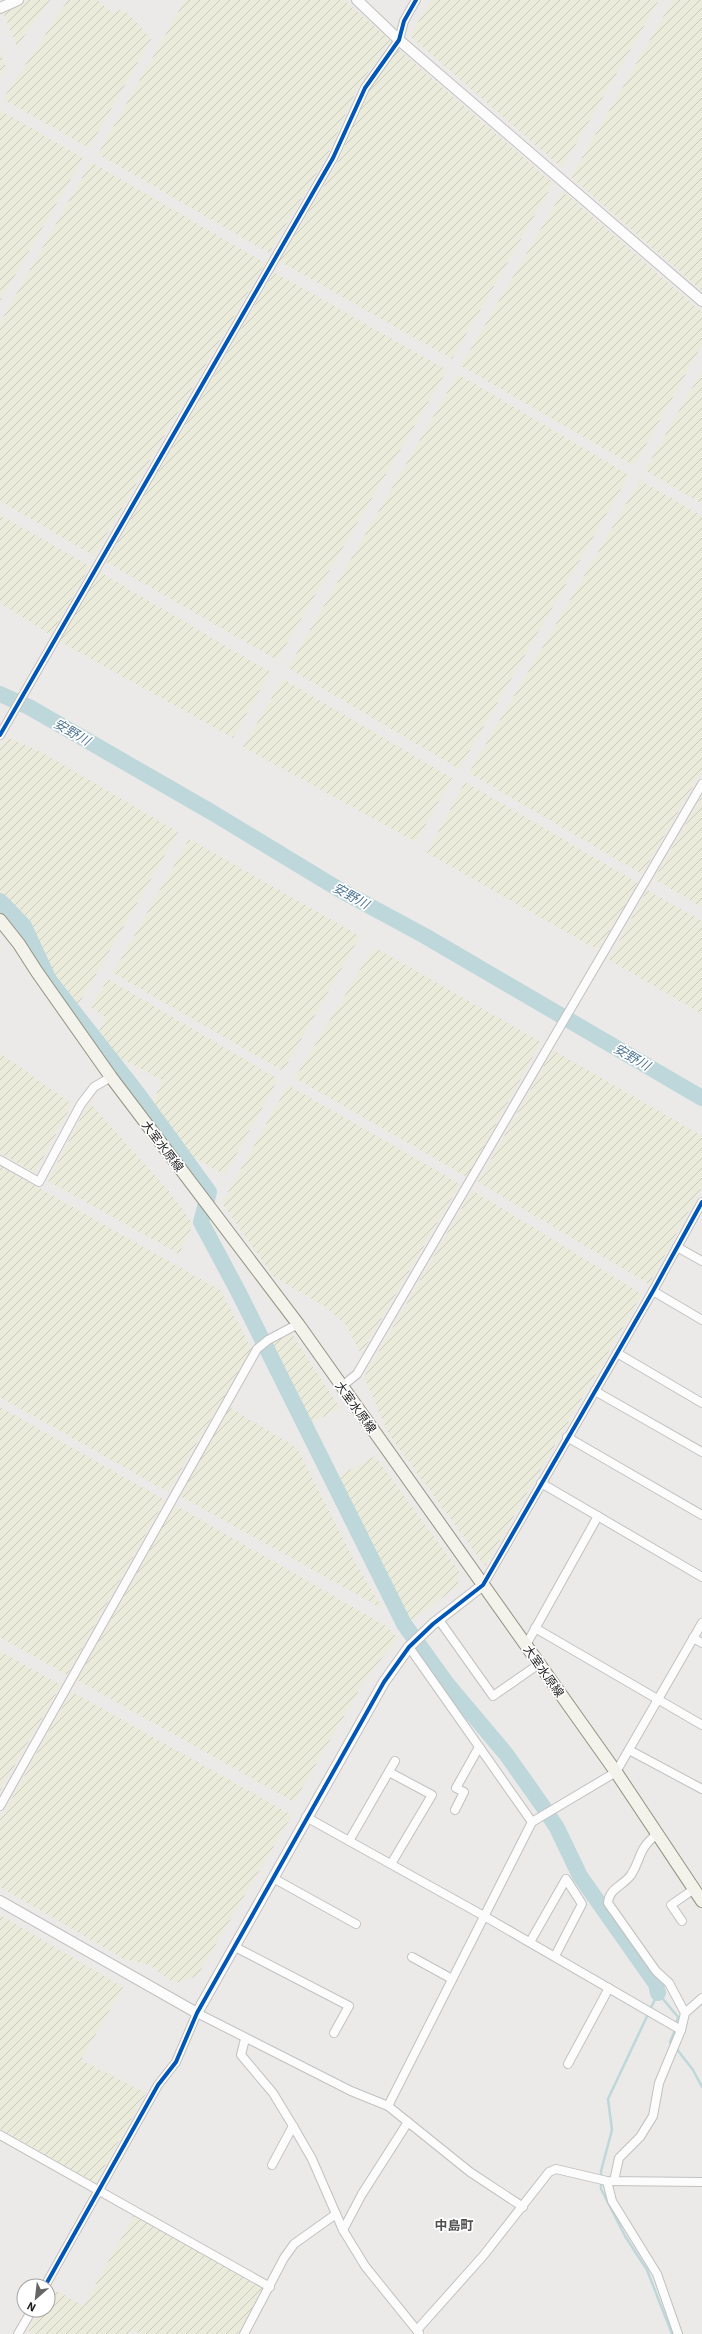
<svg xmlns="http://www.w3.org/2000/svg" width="702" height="2334" font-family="'IBM Plex Sans','Noto Sans JP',sans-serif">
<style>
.farmland{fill:url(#farmland-furrows)}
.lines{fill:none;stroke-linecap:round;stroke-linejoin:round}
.stream{stroke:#bed7db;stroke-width:2.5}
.river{stroke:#bed7db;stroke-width:16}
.minor-casing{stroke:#c2c1c0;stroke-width:10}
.tertiary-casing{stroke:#c2c1c0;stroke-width:12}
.secondary-casing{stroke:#939482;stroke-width:14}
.minor{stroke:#fcfcfc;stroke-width:8}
.tertiary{stroke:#fcfcfc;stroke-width:10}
.secondary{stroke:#f3f2eb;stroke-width:12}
.cycleway-casing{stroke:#fff;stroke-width:6}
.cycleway{stroke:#0057b8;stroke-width:4}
.labels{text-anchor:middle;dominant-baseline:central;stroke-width:3.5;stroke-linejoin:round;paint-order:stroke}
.street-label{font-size:12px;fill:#1e1e1e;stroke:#fff}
.water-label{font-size:13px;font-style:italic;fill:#4f7694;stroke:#fff}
.neighbourhood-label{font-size:13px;font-weight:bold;fill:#515151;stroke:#fff}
</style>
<defs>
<pattern id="farmland-furrows" width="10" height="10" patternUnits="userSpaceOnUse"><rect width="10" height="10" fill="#ebebdc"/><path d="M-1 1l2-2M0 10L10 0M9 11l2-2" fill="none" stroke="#c9c9bc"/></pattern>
</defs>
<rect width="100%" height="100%" fill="#eceae8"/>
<g class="farmland">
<polygon points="27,0 50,0 17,46 3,12"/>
<polygon points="68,0 97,0 114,14 123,8 151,39 89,148 3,99"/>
<polygon points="185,0 344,0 390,40 359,85 327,156 269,253 98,154"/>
<polygon points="431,0 659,0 562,168 410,36"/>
<polygon points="673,0 702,0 702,291 571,177"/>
<polygon points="398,49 553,183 452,359 279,261 337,164 367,91"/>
<polygon points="0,51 6,67 0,77"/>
<polygon points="0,110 83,158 0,301"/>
<polygon points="91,162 265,263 94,556 0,501 0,323"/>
<polygon points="563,191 702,312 702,345 634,466 461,366"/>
<polygon points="274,272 447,370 277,660 106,562"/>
<polygon points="702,371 702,504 645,470"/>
<polygon points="458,374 629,475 459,769 288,668"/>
<polygon points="640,480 702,516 702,771 642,874 469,773"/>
<polygon points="0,515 90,566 51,635 0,603"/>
<polygon points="100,572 270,672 233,738 59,641"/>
<polygon points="283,679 452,778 416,842 243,747"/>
<polygon points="7,737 43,753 178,832 77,1007 55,979 32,926 0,894 0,747"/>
<polygon points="465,782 638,883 598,950 427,853"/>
<polygon points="702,796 702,907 654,879"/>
<polygon points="189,839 360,936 283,1071 113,973"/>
<polygon points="647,890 702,921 702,1014 609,960"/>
<polygon points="374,947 541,1042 467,1177 295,1078"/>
<polygon points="108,979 278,1079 225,1175 188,1154 152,1105 162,1080 115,1055 98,1033 105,1017 91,1007"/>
<polygon points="553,1050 702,1136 702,1187 649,1284 478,1182"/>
<polygon points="0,1053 72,1104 35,1173 0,1153"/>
<polygon points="288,1085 460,1184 361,1354 346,1325 324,1306 274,1277 222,1203"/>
<polygon points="89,1102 168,1190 193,1224 179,1254 48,1181"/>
<polygon points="0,1166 220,1290 252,1349 168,1492 0,1397"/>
<polygon points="472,1190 642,1294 485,1566 388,1433 364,1377"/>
<polygon points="292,1334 340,1408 311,1423 272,1341"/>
<polygon points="0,1407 165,1500 67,1675 0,1637"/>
<polygon points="229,1407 297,1448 355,1562 383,1609 180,1496"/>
<polygon points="375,1456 459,1571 458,1586 411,1621 337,1477"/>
<polygon points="175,1505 386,1626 398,1638 366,1678 294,1802 77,1680"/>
<polygon points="0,1651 61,1685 0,1791"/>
<polygon points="71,1691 292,1815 197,1976 175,1983 149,1965 124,1959 0,1887 0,1820"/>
<polygon points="0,1915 123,1987 81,2060 146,2093 95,2183 0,2129"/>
<polygon points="134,2215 265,2290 237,2334 140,2334 131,2329 129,2334 34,2334 28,2331 39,2310 48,2310 48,2293 51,2288 84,2306"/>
</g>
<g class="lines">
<g class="stream">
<polyline points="672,2045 670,2042 675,2030"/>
<polyline points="676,2048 693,2070 702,2087"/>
<polyline points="672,2334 647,2270 625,2236 601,2189 601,2171 612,2130 608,2099 658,1993 678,2017 676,2025"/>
</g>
<g class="river">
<polyline points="0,694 29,707 213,813 340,890 425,936 702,1098"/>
<polyline points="0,901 24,926 49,980 138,1094 209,1192 201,1222 239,1293 404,1624 447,1684 506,1754 542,1805 557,1828 580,1876 656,1984 658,1993"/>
</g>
<g class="minor-casing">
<g id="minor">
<polyline points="0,735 333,158 365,88 399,40 404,21 416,0"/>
<polyline points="0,1160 39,1182 81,1104 94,1087 111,1077"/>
<polyline points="677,1247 702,1261"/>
<polyline points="653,1291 702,1320"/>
<polyline points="617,1353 702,1403"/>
<polyline points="341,1387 357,1374 702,784"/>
<polyline points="595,1391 702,1452"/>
<polyline points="567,1437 702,1515"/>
<polyline points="541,1483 702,1577"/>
<polyline points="483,1585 653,1291 702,1202"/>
<polyline points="439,1620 493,1696 539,1664"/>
<polyline points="535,1628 702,1725"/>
<polyline points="693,1638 702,1643"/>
<polyline points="526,1645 598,1516"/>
<polyline points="409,1647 532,1822"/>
<polyline points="629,1750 702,1789"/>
<polyline points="389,1772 432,1795 391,1864"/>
<polyline points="0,1806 257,1349 268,1340 298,1324"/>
<polyline points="455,1810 464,1792 456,1788 479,1747"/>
<polyline points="306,1817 484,1916 681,2030"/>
<path d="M657,1834c-20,16 -15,24 -26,41 -8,11 -22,13 -23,28l48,68 13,12 16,30"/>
<polyline points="349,1841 395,1761"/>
<polyline points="273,1878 356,1924"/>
<polyline points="682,1921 671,1905 694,1889"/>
<polyline points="530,1942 566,1879 582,1904 555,1956"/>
<polyline points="235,1947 349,2006 334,2033"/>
<polyline points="412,1957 452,1979"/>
<polyline points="245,2039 241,2055 273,2093 293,2126 312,2159 343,2230 365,2266 419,2333"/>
<polyline points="568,2064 609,1988"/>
<polyline points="388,2106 532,1822 616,1772 702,1623"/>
<polyline points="0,2135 270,2287"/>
<polyline points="272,2165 293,2126"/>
<polyline points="607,2181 612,2201 657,2274 678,2334"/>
<polyline points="614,2181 619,2158 640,2137 653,2116 659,2083 681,2030 685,2013 702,1998"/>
<polyline points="343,2230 362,2194 408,2122"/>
<polyline points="45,2286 158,2085 176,2062 197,2013 351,2091 388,2106 470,2172 523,2207"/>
<polyline points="417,2330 483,2256 549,2172 556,2169 607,2181 702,2182"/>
<polyline points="18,2334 32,2310"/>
<polyline points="244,2334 284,2258 294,2244 336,2214"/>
</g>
</g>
<g class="tertiary-casing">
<g id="tertiary">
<polyline points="357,0 399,40 702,301"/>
<polyline points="0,8 18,0"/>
<polyline points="0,1901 197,2013 384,1682 409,1647 433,1624 483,1585"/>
</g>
</g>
<g class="secondary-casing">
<polyline id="secondary" points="0,920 19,944 37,972 111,1077 298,1324 616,1772 702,1901"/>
</g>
<use href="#minor" class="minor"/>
<use href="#tertiary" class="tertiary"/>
<use href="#secondary" class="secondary"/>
<g class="cycleway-casing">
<g id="cycleway">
<polyline points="0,735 333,158 365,88 399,40 404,21 416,0"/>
<polyline points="45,2286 158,2085 176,2062 197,2013 384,1682 409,1647 433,1624 483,1585 653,1291 702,1202"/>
</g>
</g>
<use href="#cycleway" class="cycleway"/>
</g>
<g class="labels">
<g class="street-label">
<text transform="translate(163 1146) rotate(53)">大室水原線</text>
<text transform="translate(356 1407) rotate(54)">大室水原線</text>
<text transform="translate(544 1671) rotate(55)">大室水原線</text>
</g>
<g class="water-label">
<text transform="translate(72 732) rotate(30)">安野川</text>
<text transform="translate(351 896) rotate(29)">安野川</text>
<text transform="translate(632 1057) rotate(30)">安野川</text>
</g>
<g class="neighbourhood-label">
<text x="454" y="2225">中島町</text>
</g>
</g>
<g transform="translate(36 2298) rotate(208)"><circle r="19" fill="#ffffff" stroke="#a5a5a5"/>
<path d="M0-3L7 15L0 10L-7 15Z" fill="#666565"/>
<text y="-6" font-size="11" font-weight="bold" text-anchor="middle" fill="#1e1e1e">N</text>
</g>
</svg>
